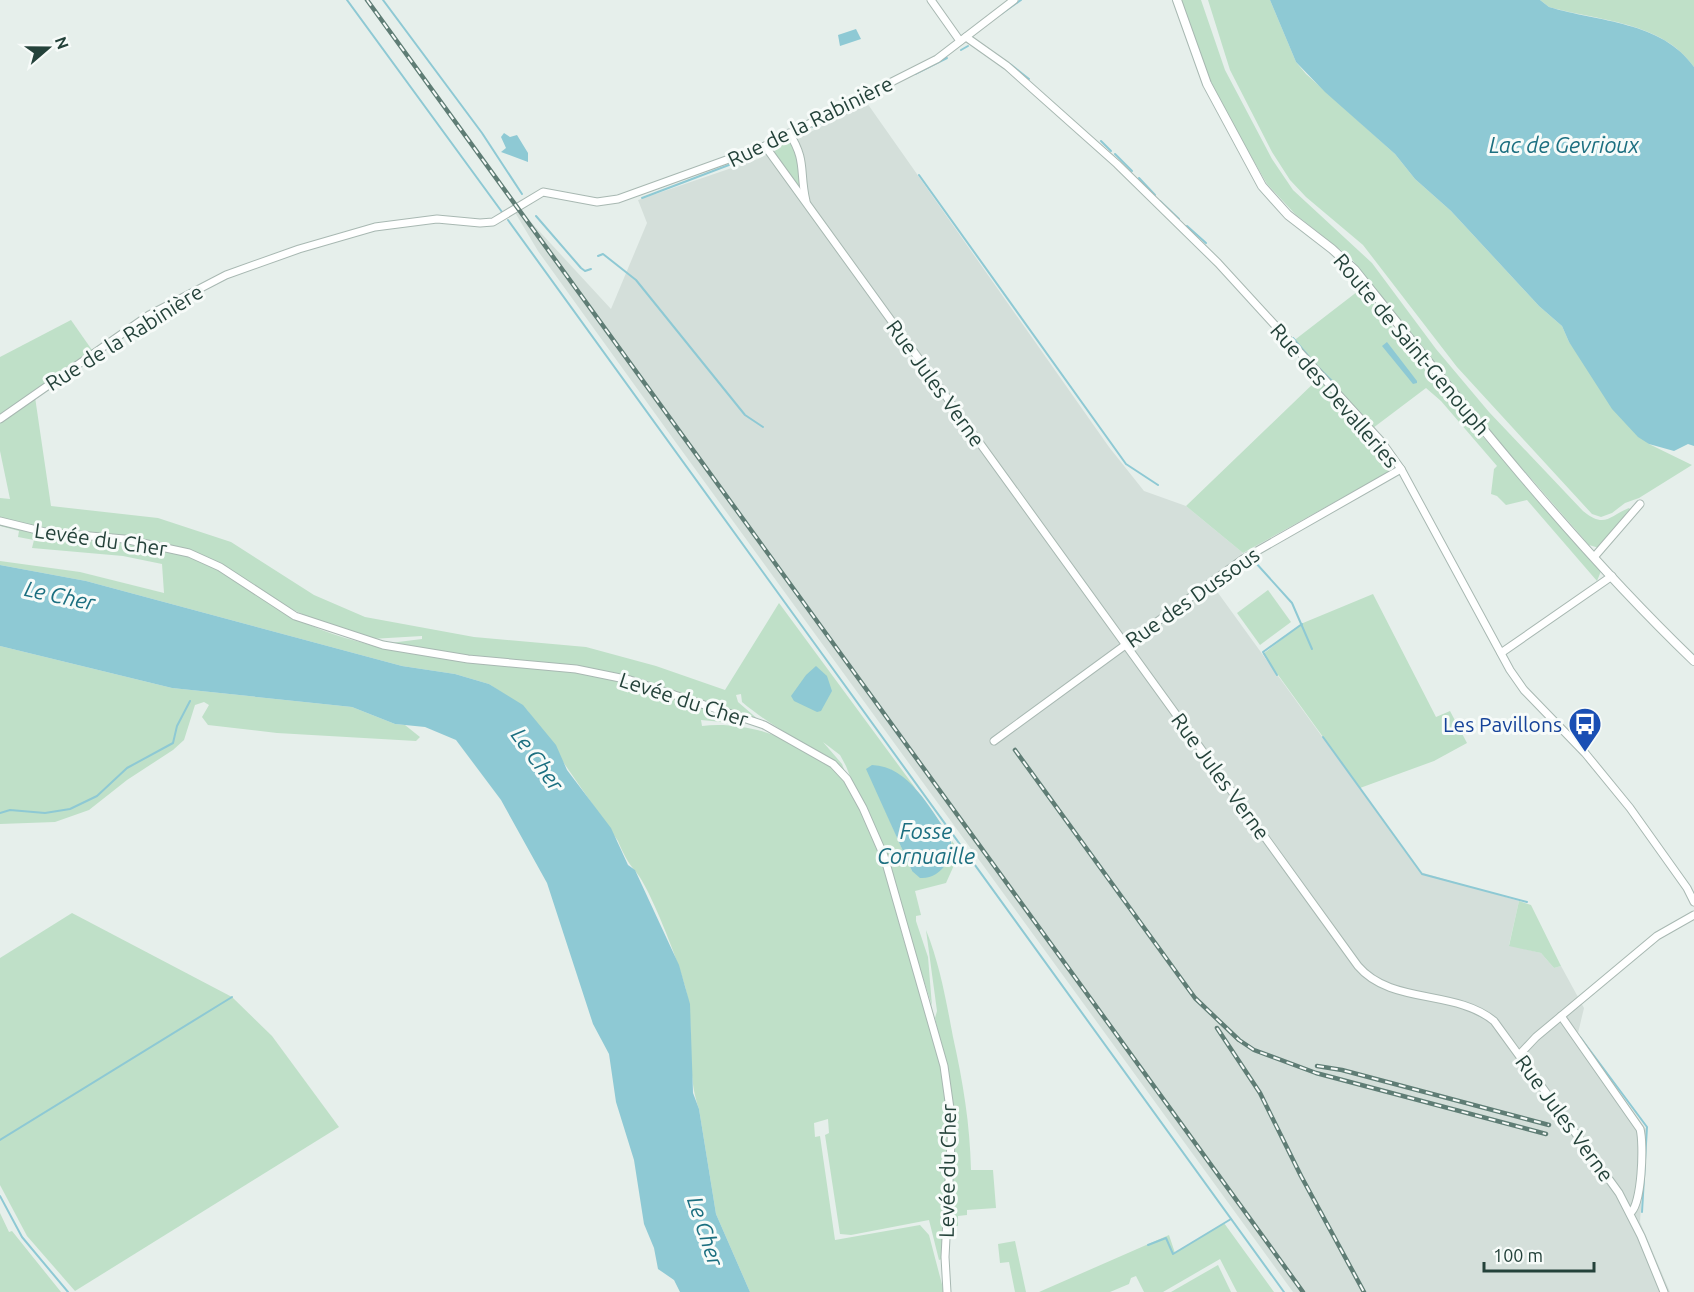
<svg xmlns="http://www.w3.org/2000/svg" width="1694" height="1292" font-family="Ubuntu,sans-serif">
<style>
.built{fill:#d4dfda}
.green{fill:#bfe0c8}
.water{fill:#8ec9d4}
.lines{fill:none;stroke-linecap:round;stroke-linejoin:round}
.stream{stroke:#8ec9d4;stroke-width:2}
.minor-casing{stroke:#a8b8b2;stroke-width:9}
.tertiary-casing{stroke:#a8b8b2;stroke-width:10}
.minor{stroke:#fff;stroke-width:7}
.tertiary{stroke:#fff;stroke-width:8}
.rail-casing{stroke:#5f7d75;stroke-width:4.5}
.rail{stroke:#f7fbf9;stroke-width:2;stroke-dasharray:7;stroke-linecap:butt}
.labels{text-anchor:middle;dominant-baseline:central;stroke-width:6;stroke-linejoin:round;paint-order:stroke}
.street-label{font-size:21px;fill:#24423a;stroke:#f7fbf9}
.transit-label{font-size:21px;fill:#164399;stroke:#f7fbf9;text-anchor:end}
.water-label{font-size:22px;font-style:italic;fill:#1c6f80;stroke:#f7fbf9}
</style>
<rect width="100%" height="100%" fill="#e6efeb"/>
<polygon class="built" points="867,103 1109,447 1144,491 1186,506 1243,553 1208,579 1420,872 1519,901 1509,945 1541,953 1554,968 1561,966 1584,1008 1578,1033 1646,1129 1640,1222 1670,1292 1293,1292 677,444 538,251 513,209 517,207 611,309 647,223 638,200 758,159"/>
<g class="green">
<path d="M1180,0h21l24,70 47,89 21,31 79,73 64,86 53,63 94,99c22,18 26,5 46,-3l2,2 -32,38 -10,-3 -145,-166 -93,-121 -56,-44 -28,-30 -55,-96z"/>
<polygon points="1208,0 1270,0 1296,62 1306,74 1395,154 1415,179 1451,211 1539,306 1562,326 1569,342 1649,444 1692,465 1639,498 1625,503 1612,513 1601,517 1592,514 1457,367 1363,245 1306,197 1290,180 1272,152 1230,70"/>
<path d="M1540,0h154v67c-32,-46 -96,-46 -145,-60z"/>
<polygon points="785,142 793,144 800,159 800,190 774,155 777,145"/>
<polygon points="1362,288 1434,381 1601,571 1597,581 1527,500 1506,505 1497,496 1491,494 1494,469 1497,466 1441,401 1426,388 1373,428 1292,342"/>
<polygon points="71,320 92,350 0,415 0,357"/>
<path d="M1318,379c16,16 73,68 74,88l-5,6 -144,80 -57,-47z"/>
<path d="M35,397l16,109 107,12 73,24 83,53 51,22 109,20 112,10 70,19 69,24 54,-87 137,186 -26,-20h-23l45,102 35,-9 5,-21 8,11 -14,31 -31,8 6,24 -5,1v5l12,36 4,49 -31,-98 -55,-142 -6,-11 -17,-13 19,22 3,8c-33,-26 -71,-43 -103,-70l-1,-8 -5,1 2,7 22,19 -119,-42 -32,-7 -154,-18 -65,-11 32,-4v-3l-51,3 -50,-16 -42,-20 -74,-47 -36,-11 -62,-11 -51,-3 -56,-12v-21l10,1 -10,-48v-29z"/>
<path d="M0,524c65,17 138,9 200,36 31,13 56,37 85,53 30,17 65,27 98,35 76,18 155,12 230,30 42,10 84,27 125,41l6,5 -43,-4 1,6c29,-4 67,4 92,18 13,8 28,14 39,24 41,38 57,127 73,179 18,56 38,113 42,172 3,46 -5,94 -6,140l-3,1 -10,-40 -78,15 -11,-1 -15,-99 4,-2 -1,-14 -14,4 1,14 5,-1 15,104 85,-15 9,10 15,57h-194l-34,-78 -17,-105c-14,-39 -3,-83 -14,-123 -6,-23 -35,-98 -49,-114 -8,-9 -13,-19 -18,-31l-91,-131 -38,-26 -34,-10 -53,-8 -316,-85 -86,-16v-4l80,11 84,21 -2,-29 -39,-8 -91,-8 2,-8 -16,-3 1,-6 -19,-5z"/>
<polygon points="1268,590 1291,622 1260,645 1237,613"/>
<polygon points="1373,594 1436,717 1450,711 1467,743 1434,761 1360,788 1263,654 1303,623"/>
<polygon points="0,646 172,688 352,707 395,724 405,725 420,737 416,741 277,733 208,725 202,717 209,705 204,702 195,705 184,740 173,750 127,780 89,810 55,822 0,824"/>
<polygon points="1519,901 1531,905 1561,966 1554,968 1541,953 1509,946"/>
<polygon points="72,913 232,997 272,1036 339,1127 75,1291 27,1236 0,1185 0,958"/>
<path d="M926,930c14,35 20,70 27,107 10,45 17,87 18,133h22l3,38 -29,2v5l-9,1v10h-9l5,-73 -14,-113 -5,-22 2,-7z"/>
<polygon points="0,1213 9,1232 12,1231 61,1292 0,1292"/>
<polygon points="1224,1223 1274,1292 1237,1292 1220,1259 1163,1292 1144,1292 1136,1276 1131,1278 1129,1284 1110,1292 1039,1292 1169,1235 1175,1253"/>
<polygon points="1015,1241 1026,1292 1015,1292 1009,1262 1000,1263 998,1244"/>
<polygon points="1218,1265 1231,1292 1171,1292"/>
</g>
<g class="water">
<path d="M1270,0h270l9,7c49,15 113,14 145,60v379l-6,-2 -14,7 -25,-7 -11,-7 -26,-28 -43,-67 -7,-16 -23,-20 -88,-95 -36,-32 -20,-25 -70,-62 -29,-30z"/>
<polygon points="856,29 861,39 840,46 838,35"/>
<polygon points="504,133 510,137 517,135 528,153 528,162 501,152 506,148 501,137"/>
<polygon points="1387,342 1417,381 1417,383 1413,384 1382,346"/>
<polygon points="0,565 86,581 402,666 455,674 489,684 523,705 556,745 567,770 611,828 628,865 635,870 679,965 690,1004 693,1093 699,1109 716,1214 750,1292 680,1292 674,1280 658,1269 654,1248 644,1224 634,1160 616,1102 609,1054 593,1024 547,883 501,800 456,740 425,727 395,724 352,707 172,688 0,646"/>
<polygon points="816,666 827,676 832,691 821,711 817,712 794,701 791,696 806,675"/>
<path d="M872,765c37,1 58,44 77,70 9,19 -8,45 -29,43l-8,-7 -46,-102z"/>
</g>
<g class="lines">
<g class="stream">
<polyline points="347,0 502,212"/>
<polyline points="383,0 482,133 522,194"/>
<polyline points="1001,14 1021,0"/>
<polyline points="961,50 968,46"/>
<polyline points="1010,64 1029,79"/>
<polyline points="915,74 947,58"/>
<polyline points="847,109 869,97"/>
<polyline points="813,127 841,113"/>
<polyline points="799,135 807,130"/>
<polyline points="1101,141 1111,151"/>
<polyline points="1115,154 1132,171"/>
<polyline points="919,175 1126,464 1158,485"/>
<polyline points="1139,178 1155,195"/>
<polyline points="642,198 742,160"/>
<polyline points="1160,201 1179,219"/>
<polyline points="536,216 581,268 585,271 591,269"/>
<polyline points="508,220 1284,1292"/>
<polyline points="1187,226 1206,243"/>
<polyline points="598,256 603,254 636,280 745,415 763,427"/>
<polyline points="1293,338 1310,358"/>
<polyline points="1314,363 1332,381"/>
<polyline points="1255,562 1292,603 1312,649"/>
<polyline points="1277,675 1263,652 1302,624"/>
<polyline points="1323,737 1422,874 1527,902"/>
<polyline points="0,813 10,810 45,813 70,809 97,796 127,768 173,743 177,726 190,701"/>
<polyline points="1580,1037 1647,1127 1642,1212"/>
<polyline points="0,1140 232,997"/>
<polyline points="0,1196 22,1237 68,1292"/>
<polyline points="1148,1245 1166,1238 1173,1254 1231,1219"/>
</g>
<g class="minor-casing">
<g id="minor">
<polyline points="931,0 960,41"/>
<polyline points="966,37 1007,66 1117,164 1218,263 1381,441 1401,469 1510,670 1524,690 1585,753 1630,808 1687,888 1694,902"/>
<path d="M789,133c18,28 10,38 17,68"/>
<path d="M765,146l593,820c33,39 97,23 136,55l125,172 22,43 23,56"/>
<polyline points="0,419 149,315 226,275 299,249 375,227 437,219 480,223 493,222 543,192 597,202 618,199 765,146 937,59 1014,0"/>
<polyline points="0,521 45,532 124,539 189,553 220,567 295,616 383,645 468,659 576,669 630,680 764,725 833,764 847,779 863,808 884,856 944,1066 952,1123 945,1257 947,1292"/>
<polyline points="1595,556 1640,504"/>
<polyline points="1501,653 1612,576"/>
<polyline points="994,741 1243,559 1401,469"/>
<path d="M1561,1016l79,113c4,14 2,77 -10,84"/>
<polyline points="1520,1054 1536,1037 1657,936 1694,915"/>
</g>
</g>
<g class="tertiary-casing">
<path id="tertiary" d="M1177,0l30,84 55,102 26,29 44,34 23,21c107,134 215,272 339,391"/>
</g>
<use href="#minor" class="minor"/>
<use href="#tertiary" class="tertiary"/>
<g class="rail-casing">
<g id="rail">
<polyline points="367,0 1303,1292"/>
<polyline points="1015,750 1195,998 1239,1040 1254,1050 1316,1073 1546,1134"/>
<polyline points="1217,1028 1260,1093 1301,1176 1364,1292"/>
<polyline points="1317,1066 1342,1070 1549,1125"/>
</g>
</g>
<use href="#rail" class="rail"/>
</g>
<defs>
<g id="bus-pin" transform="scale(1.725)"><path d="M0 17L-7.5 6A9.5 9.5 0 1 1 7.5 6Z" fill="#1a4fb4" stroke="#f7fbf9"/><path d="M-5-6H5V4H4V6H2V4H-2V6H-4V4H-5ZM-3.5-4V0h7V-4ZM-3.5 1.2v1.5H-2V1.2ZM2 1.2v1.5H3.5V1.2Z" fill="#fff"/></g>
</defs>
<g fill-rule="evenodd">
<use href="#bus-pin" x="1585" y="724"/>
</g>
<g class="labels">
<g class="street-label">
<text transform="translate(810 121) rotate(-26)">Rue de la Rabinière</text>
<text transform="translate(124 337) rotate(-32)">Rue de la Rabinière</text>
<text transform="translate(1412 344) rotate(50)">Route de Saint-Genouph</text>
<text transform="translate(936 383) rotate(54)">Rue Jules Verne</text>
<text transform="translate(1335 395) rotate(49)">Rue des Devalleries</text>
<text transform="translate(101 539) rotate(8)">Levée du Cher</text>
<text transform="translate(1192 597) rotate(-35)">Rue des Dussous</text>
<text transform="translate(684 699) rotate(18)">Levée du Cher</text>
<text transform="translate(1221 776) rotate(54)">Rue Jules Verne</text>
<text transform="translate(1565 1118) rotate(54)">Rue Jules Verne</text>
<text transform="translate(947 1171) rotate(-89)">Levée du Cher</text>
</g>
<g class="transit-label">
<text x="1562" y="724">Les Pavillons</text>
</g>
<g class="water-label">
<text x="1564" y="144">Lac de Gevrioux</text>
<text transform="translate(60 595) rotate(12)">Le Cher</text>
<text transform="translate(538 759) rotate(54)">Le Cher</text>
<text x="926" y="830">Fosse<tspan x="926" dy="25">Cornuaille</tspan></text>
<text transform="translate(706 1231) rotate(72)">Le Cher</text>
</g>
</g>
<g transform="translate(48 48) rotate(70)" stroke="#f7fbf9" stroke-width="4.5" paint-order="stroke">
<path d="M0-4.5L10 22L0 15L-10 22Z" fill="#24423a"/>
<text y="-9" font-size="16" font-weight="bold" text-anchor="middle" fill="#24423a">N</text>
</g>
<path d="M1484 1262v9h110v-9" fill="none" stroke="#24423a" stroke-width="3"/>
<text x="1493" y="1262" font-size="18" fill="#24423a" stroke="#f7fbf9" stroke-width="4.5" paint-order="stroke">100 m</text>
</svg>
